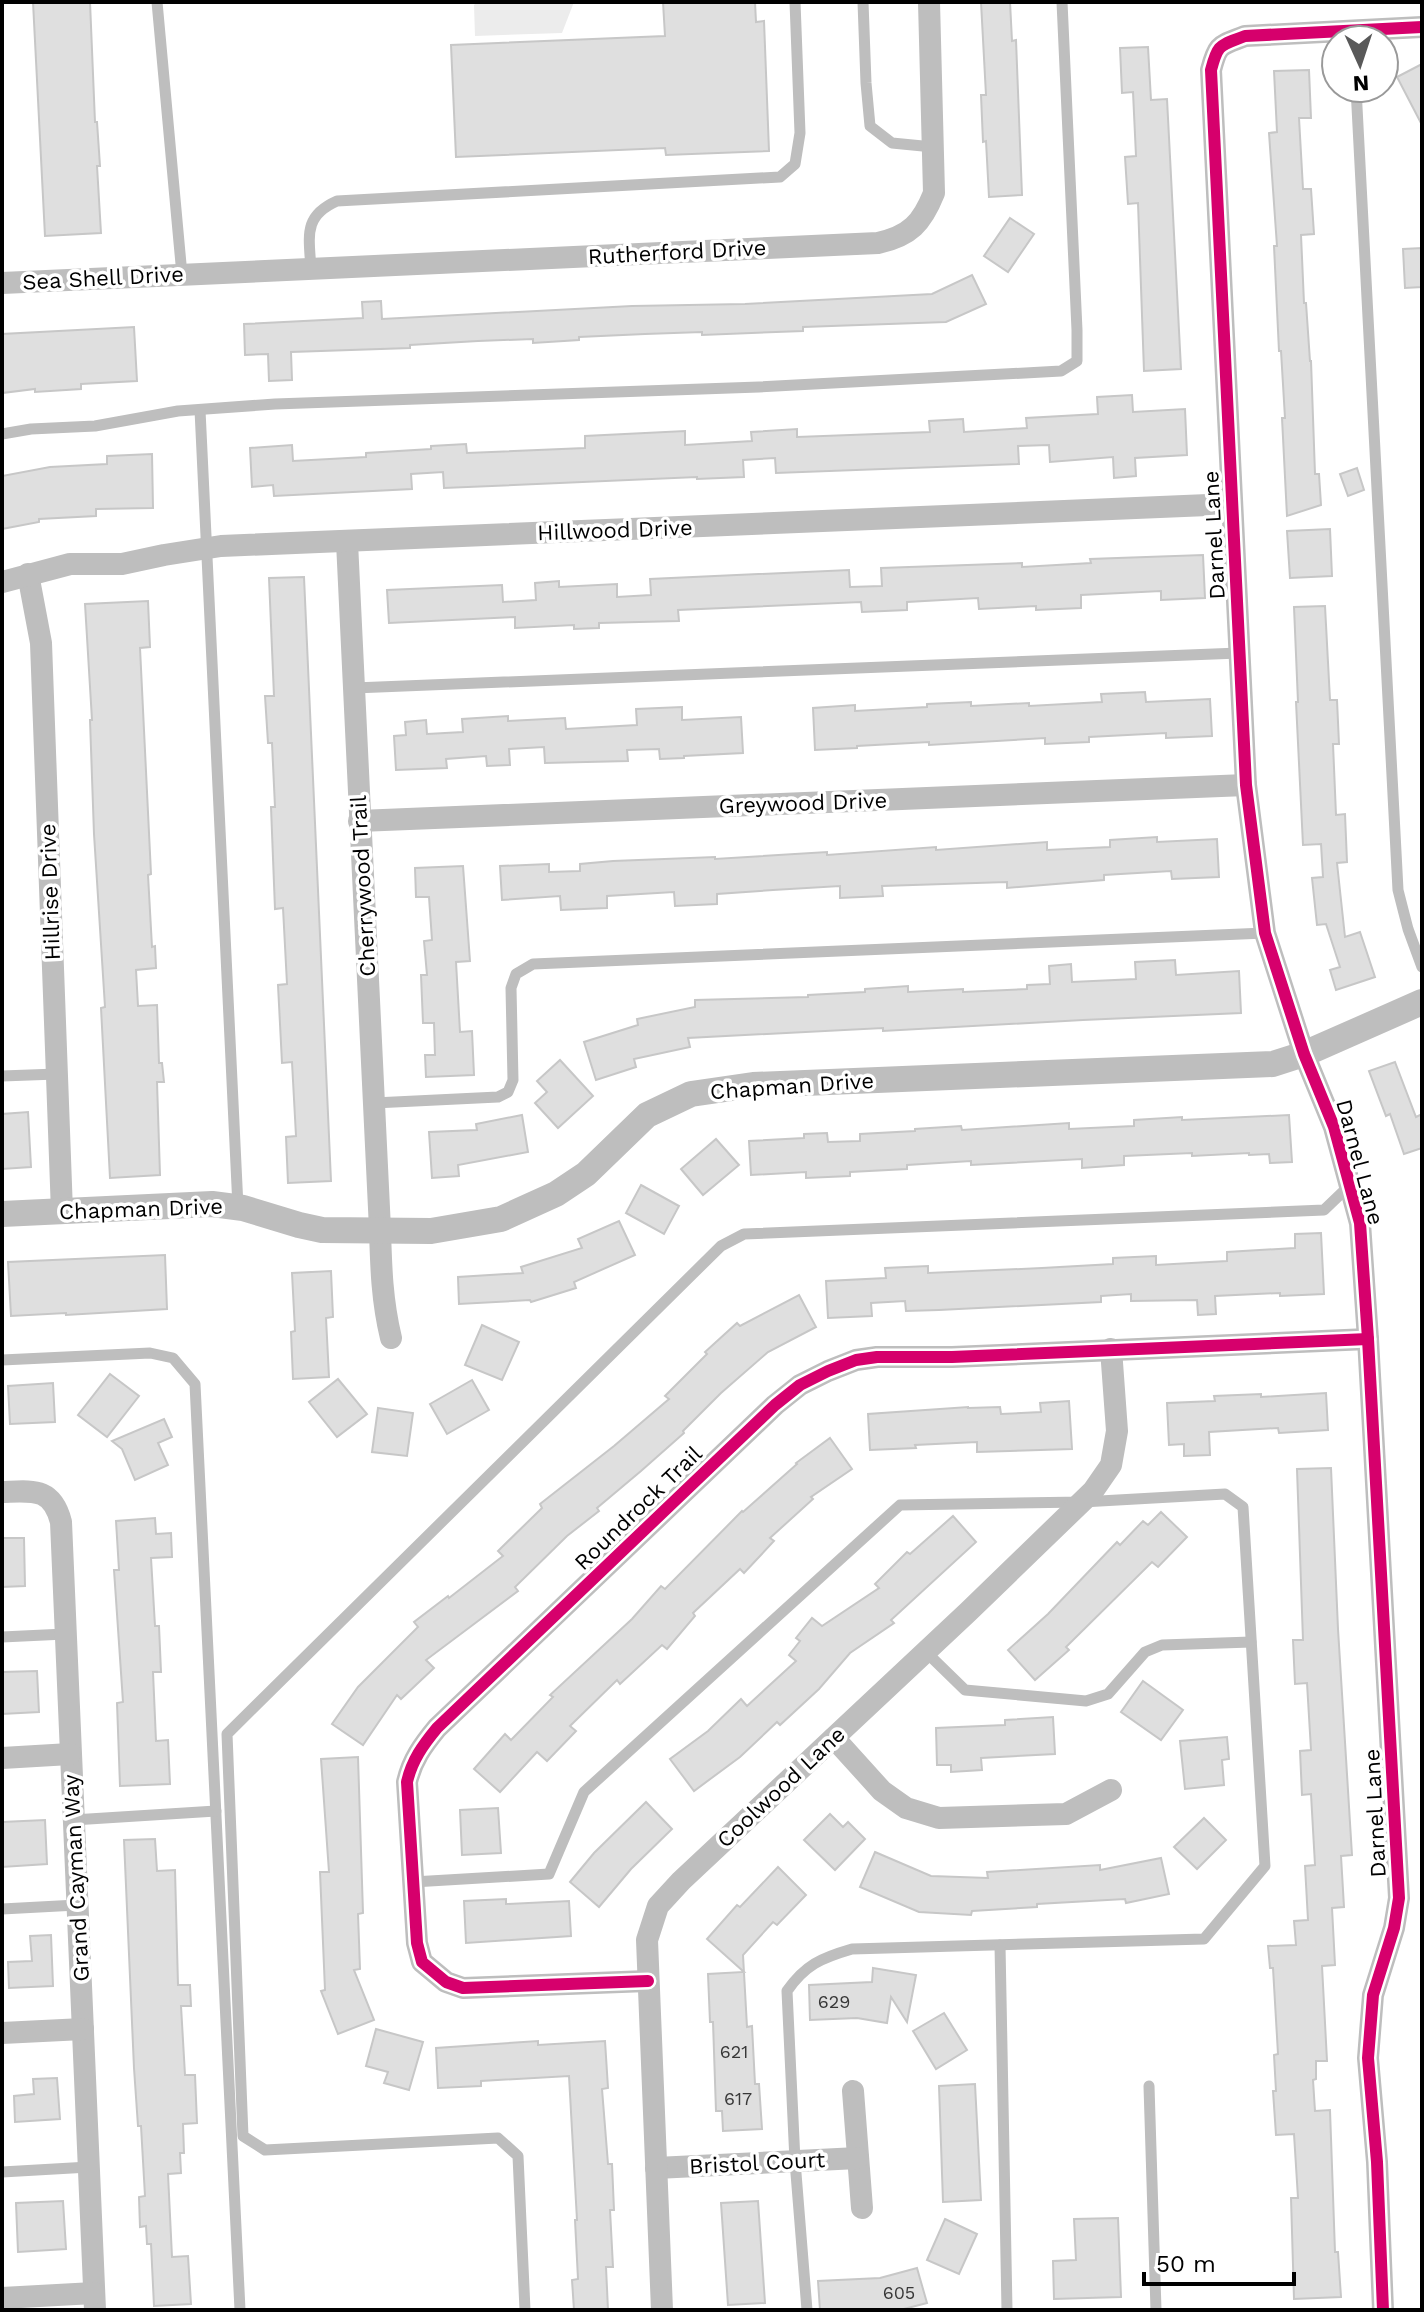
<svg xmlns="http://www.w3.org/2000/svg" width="1424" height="2312" font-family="'Work Sans',sans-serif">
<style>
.green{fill:#ececec}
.building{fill:#dfdfdf;stroke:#c7c7c7;stroke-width:2}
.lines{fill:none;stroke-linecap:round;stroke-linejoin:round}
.service{stroke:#bebebe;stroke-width:11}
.minor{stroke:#bebebe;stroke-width:22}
.tertiary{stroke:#bebebe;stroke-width:26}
.cycleway-casing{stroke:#fff;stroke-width:17}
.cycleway{stroke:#d6006c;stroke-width:12}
.labels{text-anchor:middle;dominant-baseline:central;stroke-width:7;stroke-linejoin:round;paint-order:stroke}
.number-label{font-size:18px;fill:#383838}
.street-label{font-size:22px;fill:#000;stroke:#fff}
</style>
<rect width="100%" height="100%" fill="#fff"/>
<polygon class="green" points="477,2 574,2 562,33 475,36 474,5"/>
<g class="building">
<polygon points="33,2 90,2 95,122 97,122 100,166 97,166 101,233 45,236"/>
<polygon points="663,2 755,2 756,22 764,21 769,151 666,155 665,148 456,157 451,45 665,36"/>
<polygon points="981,2 1010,2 1012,41 1016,40 1022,195 989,197 986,141 983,142 981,95 986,95"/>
<polygon points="1148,47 1151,100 1167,99 1181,369 1144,371 1138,203 1128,204 1125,157 1136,156 1133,92 1122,93 1120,48"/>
<polygon points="1422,64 1422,125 1397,77"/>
<polygon points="1309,70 1311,118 1299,118 1303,189 1311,189 1314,234 1301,235 1304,303 1306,303 1310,361 1311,361 1315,474 1319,474 1321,505 1287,516 1282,418 1285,418 1281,351 1279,351 1274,246 1277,246 1269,133 1277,132 1274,71"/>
<polygon points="1010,218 1034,234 1008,272 984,256"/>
<polygon points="1422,248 1422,287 1405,288 1403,249"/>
<polygon points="972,275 986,304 946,322 803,327 803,331 702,335 702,332 645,334 579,337 579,340 533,343 533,339 478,341 410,345 410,348 291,352 292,380 269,381 268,354 245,355 244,324 363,318 362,302 381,301 382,319 632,306 745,304 932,294"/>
<polygon points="134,327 137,381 81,384 81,389 35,392 35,389 2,393 2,334"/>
<polygon points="1132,395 1133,412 1185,409 1187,455 1135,458 1136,476 1114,478 1113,457 1050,462 1049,445 1018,446 1019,464 776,473 775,458 743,460 744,477 697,479 697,477 444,488 443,472 411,474 412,489 274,496 273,485 252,487 250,448 292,445 293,461 366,457 366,453 431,449 431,446 466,444 467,453 585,448 585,436 685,431 685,445 752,441 751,432 797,429 797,437 930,432 929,421 963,419 964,432 1027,428 1026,418 1098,414 1097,397"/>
<polygon points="152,454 153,508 96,509 96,516 39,519 39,522 2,529 2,476 50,467 107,464 107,456"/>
<polygon points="1357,468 1364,490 1348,496 1340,474"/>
<polygon points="1330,529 1332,576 1290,578 1287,531"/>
<polygon points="1203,555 1205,598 1161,600 1161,591 1081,595 1081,608 1036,610 1036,606 979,609 978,598 907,602 907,610 862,612 861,602 678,610 679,621 599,623 599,628 574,629 574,625 515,628 515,617 389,623 387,590 502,585 503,602 536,600 535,583 559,581 559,587 617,584 617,597 651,595 650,579 849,570 850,587 882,586 881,568 1022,563 1022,567 1091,563 1090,559"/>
<polygon points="304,577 331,1181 288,1183 286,1137 296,1136 292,1062 282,1063 278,985 287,984 283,908 275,909 271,807 275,807 272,743 268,743 265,696 274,696 269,578"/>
<polygon points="148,601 150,647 140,648 151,874 148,875 152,947 155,946 156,968 136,970 138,1006 157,1005 159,1063 162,1063 164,1082 157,1082 160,1175 110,1178 101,1008 105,1007 94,834 90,720 92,720 85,604"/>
<polygon points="1325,606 1330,700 1337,700 1339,744 1333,744 1336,815 1345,814 1347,862 1337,863 1345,937 1360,932 1375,977 1336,990 1330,970 1340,967 1326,924 1317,925 1312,878 1323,877 1321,844 1303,845 1296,702 1298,702 1294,607"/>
<polygon points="1145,692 1146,702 1210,699 1212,736 1166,738 1166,733 1089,737 1089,742 1045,744 1045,738 929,745 929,742 857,746 857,748 815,750 813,708 855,705 855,711 927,707 927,704 971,702 971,706 1029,703 1029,706 1102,702 1101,694"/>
<polygon points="682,707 682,720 741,717 743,753 684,756 684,758 660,759 659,749 627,750 628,761 545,763 544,747 509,749 510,765 487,766 486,756 446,759 447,768 396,770 394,736 406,735 405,722 426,720 427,734 463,732 462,719 508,716 508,721 565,718 566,729 637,725 636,709"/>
<polygon points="1157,837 1157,842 1217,839 1219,877 1172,879 1171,871 1104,875 1104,880 1007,888 1007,882 882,886 883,896 840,898 840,886 773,890 717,894 717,904 675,906 674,892 607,896 607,908 561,910 560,896 502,900 500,866 549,864 549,872 580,871 580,864 613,861 715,857 715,859 827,852 827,855 936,847 936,850 1047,842 1047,850 1110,847 1110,840"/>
<polygon points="463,866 470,961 456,962 460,1032 472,1031 474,1075 426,1077 425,1055 435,1055 434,1023 423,1023 421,975 427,975 424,941 432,940 429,897 416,897 415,868"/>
<polygon points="1175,960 1176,975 1239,971 1241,1013 1083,1020 883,1031 883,1028 688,1038 690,1047 634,1059 636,1067 596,1080 584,1042 638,1025 637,1019 695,1007 695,1000 808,997 808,995 865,992 865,989 908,986 908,992 963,989 963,992 1027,989 1027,985 1050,984 1049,966 1071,964 1072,982 1136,979 1135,962"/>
<polygon points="560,1060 593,1096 558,1128 535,1103 547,1092 537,1081"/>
<polygon points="1395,1062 1416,1117 1422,1114 1422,1148 1404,1154 1390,1114 1386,1116 1369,1071"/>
<polygon points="28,1112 31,1167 2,1169 2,1114"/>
<polygon points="522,1115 528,1152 458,1165 459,1176 432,1178 429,1132 477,1130 476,1124"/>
<polygon points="1289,1115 1292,1162 1270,1163 1269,1154 1249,1155 1249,1153 1192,1156 1192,1153 1124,1156 1124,1165 1082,1168 1082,1159 971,1165 971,1161 907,1165 907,1169 850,1172 850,1176 806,1178 806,1172 751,1175 749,1141 804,1138 804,1134 827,1133 828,1142 860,1141 860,1134 915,1131 915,1129 961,1126 962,1130 1069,1123 1069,1129 1134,1126 1134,1120 1182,1117 1182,1120"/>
<polygon points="716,1139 739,1165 703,1195 681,1169"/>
<polygon points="641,1185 679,1206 664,1234 626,1213"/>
<polygon points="619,1221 635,1255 574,1282 576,1288 531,1302 530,1300 459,1304 458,1277 523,1273 521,1267 582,1248 578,1239"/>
<polygon points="1321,1233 1324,1294 1280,1296 1280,1293 1215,1296 1216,1314 1198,1315 1197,1300 1131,1301 1131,1294 1101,1296 1101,1302 939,1310 906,1311 905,1301 871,1303 872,1316 828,1318 826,1281 886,1278 885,1268 928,1266 928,1273 1042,1268 1113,1264 1113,1258 1156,1256 1156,1265 1227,1261 1227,1252 1295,1248 1295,1234"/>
<polygon points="165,1255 167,1309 66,1315 66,1313 11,1316 8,1262"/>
<polygon points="331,1271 333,1317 326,1318 329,1377 293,1379 291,1332 295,1331 292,1273"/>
<polygon points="799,1295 816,1327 768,1352 721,1393 683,1431 684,1433 641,1471 597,1508 599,1511 567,1536 515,1587 518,1591 426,1660 434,1668 401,1699 397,1695 363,1745 332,1724 358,1687 418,1627 414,1622 448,1596 449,1598 503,1556 498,1551 542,1508 540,1504 614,1446 669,1399 665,1396 707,1354 705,1352 737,1323 740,1326"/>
<polygon points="482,1325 519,1342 502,1380 465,1365"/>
<polygon points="110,1374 139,1396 107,1437 78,1415"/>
<polygon points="338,1379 367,1414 337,1437 309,1402"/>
<polygon points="472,1380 489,1410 447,1434 430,1404"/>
<polygon points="53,1383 55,1422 10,1424 8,1386"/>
<polygon points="1326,1393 1328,1430 1279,1433 1278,1428 1209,1432 1210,1455 1184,1456 1184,1444 1169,1445 1167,1403 1215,1401 1214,1396 1261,1394 1261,1397"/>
<polygon points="1069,1401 1072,1449 977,1452 977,1442 915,1445 916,1448 870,1450 868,1414 968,1407 968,1408 1000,1407 1001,1414 1041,1412 1040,1403"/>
<polygon points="378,1408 413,1413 407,1456 372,1452"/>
<polygon points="164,1419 172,1437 158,1443 168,1465 135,1480 122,1449 112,1441"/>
<polygon points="830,1438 852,1469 811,1497 813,1499 770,1538 774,1541 744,1573 740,1569 693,1613 695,1616 667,1649 662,1645 620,1684 617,1680 570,1726 576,1731 547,1761 537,1752 500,1792 474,1769 505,1734 511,1740 553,1697 550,1695 632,1619 661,1586 665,1589 742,1511 743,1512 797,1464 796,1463"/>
<polygon points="1331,1468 1338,1629 1352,1855 1341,1856 1344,1907 1332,1908 1335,1965 1322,1966 1327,2061 1316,2061 1316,2079 1313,2080 1315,2111 1330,2110 1335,2252 1338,2252 1341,2297 1294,2299 1291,2198 1298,2198 1294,2134 1276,2135 1273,2091 1276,2091 1274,2055 1278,2054 1273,1968 1270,1968 1268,1946 1296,1945 1294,1921 1308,1920 1305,1866 1315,1865 1311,1794 1302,1795 1300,1751 1311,1750 1307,1683 1295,1684 1293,1640 1303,1640 1297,1469"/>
<polygon points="1161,1512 1187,1537 1158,1567 1152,1562 1066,1647 1069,1650 1035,1680 1008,1650 1048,1614 1117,1542 1120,1545 1143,1521 1148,1525"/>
<polygon points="953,1516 976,1542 891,1620 894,1623 850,1653 819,1689 780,1725 777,1722 740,1757 694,1791 670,1759 708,1731 741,1699 747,1706 796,1661 789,1655 800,1641 796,1638 812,1618 822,1626 879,1588 875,1584 907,1552 910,1554"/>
<polygon points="155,1518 156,1534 171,1533 172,1557 151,1558 155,1626 159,1626 161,1672 153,1672 156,1741 168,1740 170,1784 120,1786 117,1703 123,1702 114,1570 119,1570 116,1521"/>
<polygon points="2,1538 24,1538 25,1586 2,1587"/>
<polygon points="37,1671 39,1712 2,1714 2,1672"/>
<polygon points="1143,1681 1183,1710 1161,1740 1121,1712"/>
<polygon points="1053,1717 1055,1754 981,1758 982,1770 951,1772 951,1765 937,1765 936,1728 1005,1725 1005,1720"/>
<polygon points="1227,1737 1229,1759 1222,1760 1224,1785 1185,1789 1180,1741"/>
<polygon points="358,1757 363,1913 358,1914 360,1969 354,1970 374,2020 338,2034 321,1991 325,1990 320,1872 329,1872 321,1759"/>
<polygon points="646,1802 672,1829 631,1869 599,1907 570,1882 594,1853"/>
<polygon points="498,1808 501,1853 462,1855 460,1810"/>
<polygon points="830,1814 843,1827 848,1822 865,1839 835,1870 804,1840"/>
<polygon points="1204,1818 1226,1840 1197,1869 1174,1847"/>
<polygon points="45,1820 47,1864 2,1867 2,1822"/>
<polygon points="155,1839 157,1871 175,1870 178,1985 190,1985 191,2006 181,2006 185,2075 195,2075 197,2123 183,2124 184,2153 180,2153 181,2173 168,2174 172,2257 188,2256 191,2304 154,2306 151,2244 147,2244 146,2226 140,2227 139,2197 145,2196 141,2126 138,2126 134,2068 124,1840"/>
<polygon points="875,1852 931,1876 988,1878 987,1872 1100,1865 1100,1870 1161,1858 1169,1894 1126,1903 1125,1899 1037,1904 1037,1907 972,1911 971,1915 919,1912 860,1887"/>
<polygon points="778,1867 806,1895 777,1925 773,1922 743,1955 747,2027 752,2026 755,2084 759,2084 762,2129 723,2131 722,2111 716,2111 713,2022 710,2022 708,1974 744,1972 707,1939 737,1905 740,1907"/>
<polygon points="506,1899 506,1904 569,1901 571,1936 466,1943 464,1901"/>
<polygon points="51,1935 53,1986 9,1988 8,1962 32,1961 30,1936"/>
<polygon points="873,1968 916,1975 907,2022 891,1997 887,2023 857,2018 810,2020 809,1985 872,1982"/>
<polygon points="944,2013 967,2050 936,2069 913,2031"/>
<polygon points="376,2029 423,2042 409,2090 384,2083 388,2072 366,2066"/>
<polygon points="538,2041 538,2045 605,2041 608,2088 602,2089 608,2164 612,2164 614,2210 610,2210 613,2267 606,2267 608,2310 574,2310 572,2280 578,2279 575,2220 577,2220 569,2076 481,2081 481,2086 438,2088 436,2048"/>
<polygon points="57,2078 60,2119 15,2122 14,2096 34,2094 33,2079"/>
<polygon points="975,2084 981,2200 943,2202 939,2086"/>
<polygon points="63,2201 66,2249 18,2252 16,2203"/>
<polygon points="758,2201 765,2303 728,2305 721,2203"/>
<polygon points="1118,2218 1121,2297 1054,2299 1053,2261 1076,2260 1074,2219"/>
<polygon points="945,2219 977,2234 959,2274 927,2260"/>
<polygon points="917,2268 927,2303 900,2310 820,2310 818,2281 880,2278"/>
</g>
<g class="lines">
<g class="service">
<polyline points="157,2 182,275"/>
<polyline points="863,2 866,83 870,126 892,143 933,147"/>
<polyline points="1356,88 1398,890 1408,929 1422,967"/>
<path d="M311,269c-2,-33 -8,-53 26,-68l443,-24 15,-13 5,-31 -5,-131"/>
<polyline points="200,410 238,1207"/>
<polyline points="2,434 31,429 95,426 178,411 275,404 759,387 1061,371 1077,361 1077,330 1062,2"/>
<polyline points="354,688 1239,653"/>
<polyline points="2,1076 57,1074"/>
<polyline points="374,1103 498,1097 508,1092 513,1080 511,988 516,974 533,964 1265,933"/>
<polyline points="2,1360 150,1353 173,1358 195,1384 240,2310"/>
<polyline points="2,1637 65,1634"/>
<polyline points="926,1652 965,1690 1086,1701 1108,1694 1145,1652 1162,1645 1251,1642"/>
<polyline points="73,1820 216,1811"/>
<path d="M413,1882l136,-8 35,-82 316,-287 182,-3 143,-8 18,13 22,359 -61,73 -352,10c-31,9 -47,16 -65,42l8,170 12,149"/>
<polyline points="2,1909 77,1905"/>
<polyline points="1000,1945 1007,2310"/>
<polyline points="1149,2086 1156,2310"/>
<polyline points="2,2172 89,2167"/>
<polyline points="525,2310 518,2156 498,2138 265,2150 243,2136 227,1734 721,1246 744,1234 1324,1210 1349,1186"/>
</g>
<g class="minor">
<path d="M2,283l876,-40c32,-7 44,-20 56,-50l-5,-191"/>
<path d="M347,542l33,687c1,38 2,72 11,109"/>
<polyline points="28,574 41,643 62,1212"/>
<polyline points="2,582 70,564 122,564 164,555 221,546 1232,504"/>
<polyline points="359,821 1246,785"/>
<path d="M2,1492c31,-1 50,-5 59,30l34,788"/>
<polyline points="834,1738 882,1791 906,1808 939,1818 1066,1814 1111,1790"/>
<polyline points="2,1758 70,1754"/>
<path d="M648,1981l-185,7 -17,-6 -24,-20 -5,-19 -10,-161c5,-22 16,-37 30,-54l338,-323 25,-20 28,-14 28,-11 21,-3h75l416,-18"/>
<polyline points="2,2033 83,2029"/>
<polyline points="853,2091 862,2208"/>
<polyline points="656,2168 858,2158"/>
<polyline points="2,2298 94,2293"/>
<polyline points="662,2310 647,1940 658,1906 681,1881 968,1612 1093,1491 1111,1465 1117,1431 1111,1349"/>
<path d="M1383,2310l-6,-148 -9,-104 5,-63 21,-67 5,-30 -31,-559 -8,-116 -26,-96 -30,-73 -39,-121 -19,-148 -35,-715c7,-27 9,-24 34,-34l177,-9"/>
</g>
<polyline class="tertiary" points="2,1214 212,1204 243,1208 299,1225 322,1230 431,1231 501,1219 556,1194 586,1174 647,1115 691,1094 753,1085 1273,1064 1304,1054 1422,1002"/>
<g class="cycleway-casing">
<g id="cycleway">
<path d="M648,1981l-185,7 -17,-6 -24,-20 -5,-19 -10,-161c5,-22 16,-37 30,-54l338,-323 25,-20 28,-14 28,-11 21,-3h75l416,-18"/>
<path d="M1383,2310l-6,-148 -9,-104 5,-63 21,-67 5,-30 -31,-559 -8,-116 -26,-96 -30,-73 -39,-121 -19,-148 -35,-715c7,-27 9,-24 34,-34l177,-9"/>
</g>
</g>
<use href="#cycleway" class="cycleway"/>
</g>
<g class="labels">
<g class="number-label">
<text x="834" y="2001">629</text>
<text x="734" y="2051">621</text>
<text x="738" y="2098">617</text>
<text x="899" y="2292">605</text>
</g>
<g class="street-label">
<text transform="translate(677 252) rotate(-3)">Rutherford Drive</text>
<text transform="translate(103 278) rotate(-3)">Sea Shell Drive</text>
<text transform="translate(615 530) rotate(-2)">Hillwood Drive</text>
<text transform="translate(1214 535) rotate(-93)">Darnel Lane</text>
<text transform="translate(803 803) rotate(-2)">Greywood Drive</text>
<text transform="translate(363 886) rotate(-93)">Cherrywood Trail</text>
<text transform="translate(50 892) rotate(-92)">Hillrise Drive</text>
<text transform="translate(792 1086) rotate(-4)">Chapman Drive</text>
<text transform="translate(1360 1162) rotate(75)">Darnel Lane</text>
<text transform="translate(141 1209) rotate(-2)">Chapman Drive</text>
<text transform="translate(638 1508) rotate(-44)">Roundrock Trail</text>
<text transform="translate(781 1787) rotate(-43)">Coolwood Lane</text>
<text transform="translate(1375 1813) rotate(-93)">Darnel Lane</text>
<text transform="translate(76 1878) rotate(-93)">Grand Cayman Way</text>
<text transform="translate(757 2163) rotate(-3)">Bristol Court</text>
</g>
</g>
<rect width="1424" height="2312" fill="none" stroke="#000000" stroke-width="8"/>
<g transform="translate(1360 64) rotate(177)"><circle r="38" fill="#ffffff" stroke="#999999" stroke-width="2"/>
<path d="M0-6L14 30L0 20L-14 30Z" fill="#595959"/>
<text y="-12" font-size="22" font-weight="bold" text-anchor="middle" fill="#000000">N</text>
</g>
<path d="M1144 2272v12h150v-12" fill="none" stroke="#000000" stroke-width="4"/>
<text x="1156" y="2272" font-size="24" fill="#000000" stroke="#ffffff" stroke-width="6" paint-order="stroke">50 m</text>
</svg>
